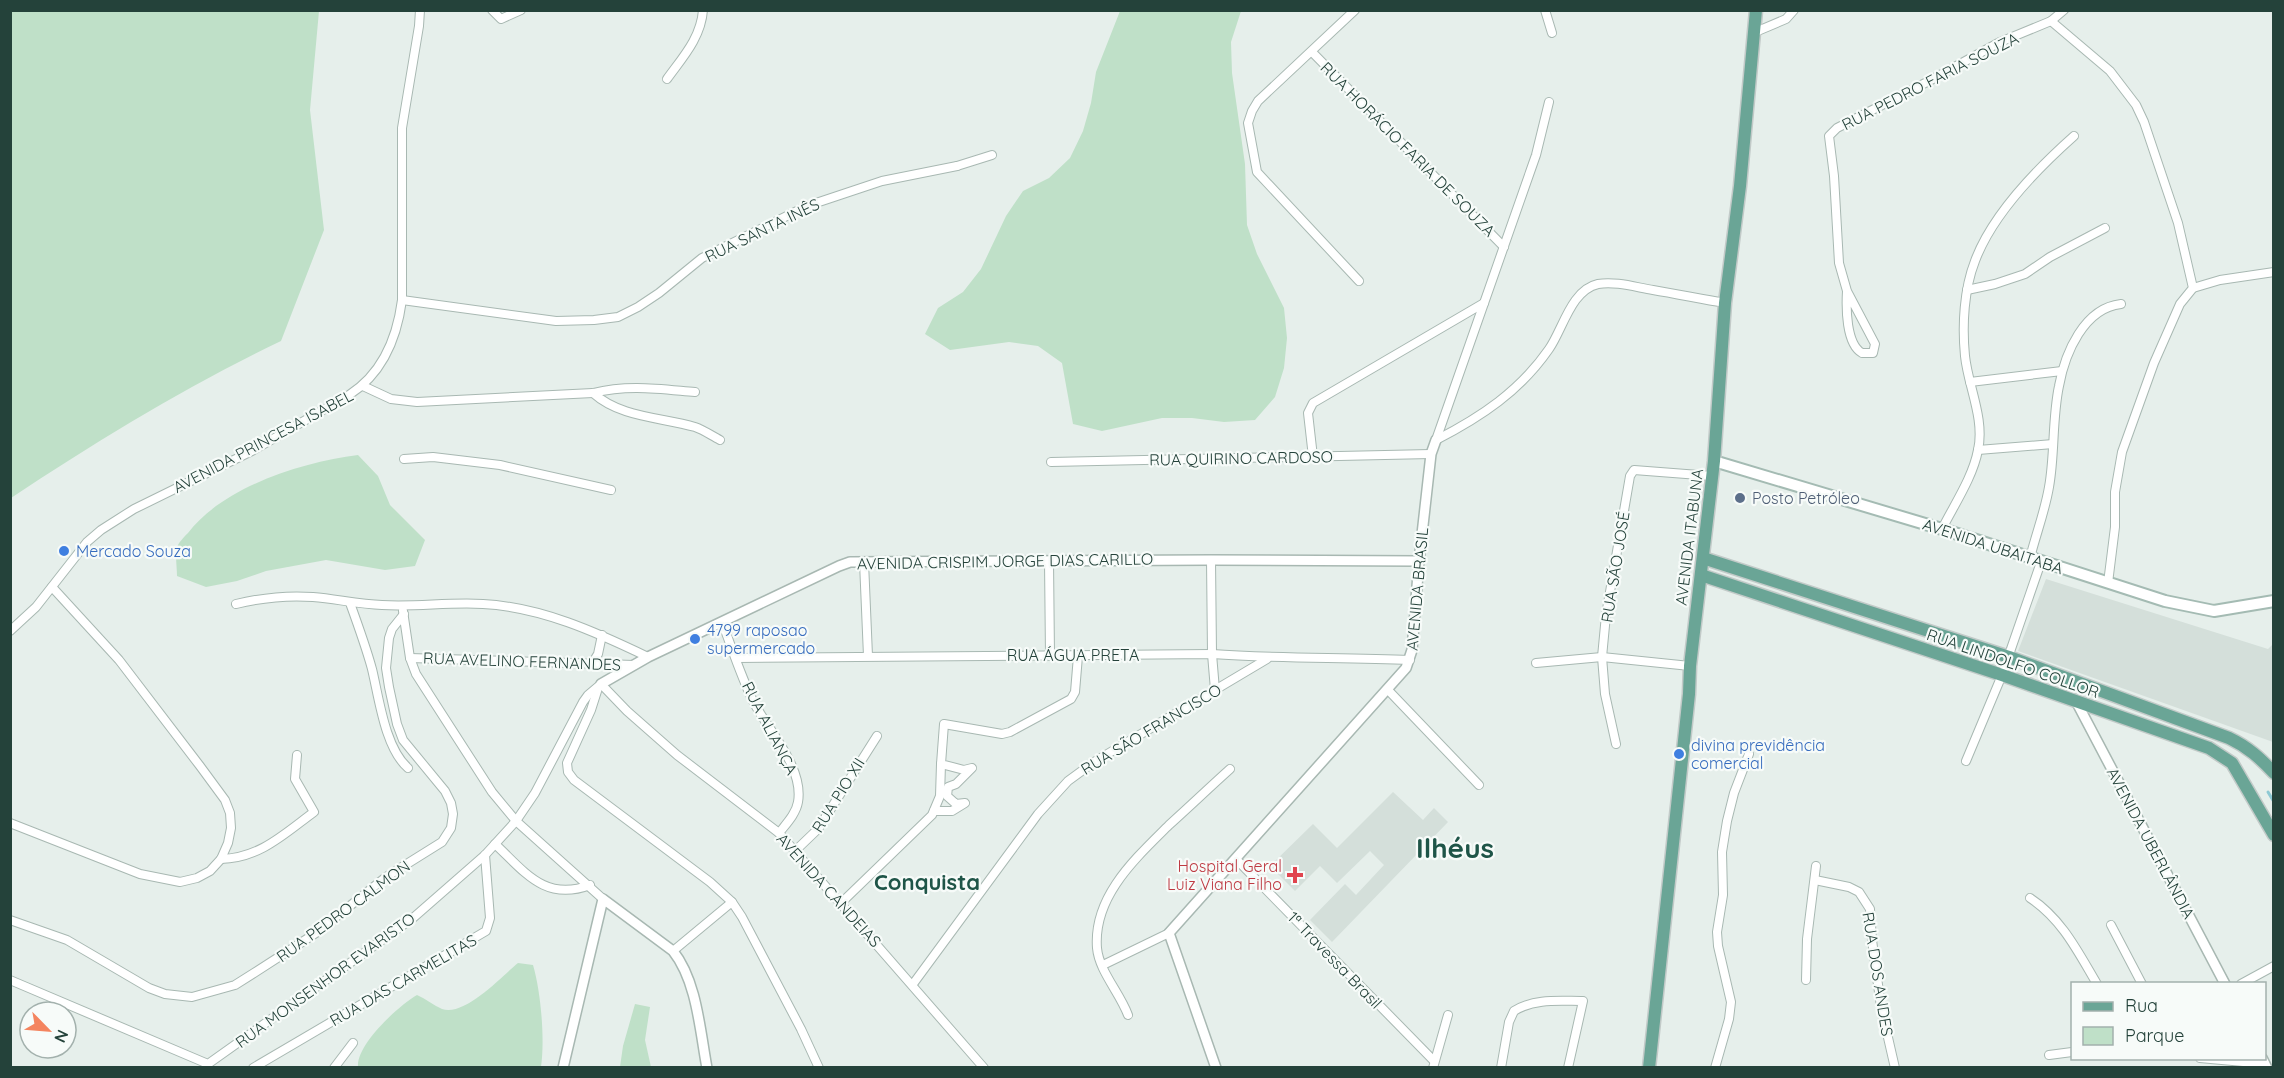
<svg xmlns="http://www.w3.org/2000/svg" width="2284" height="1078" font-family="Quicksand,sans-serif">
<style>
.built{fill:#d4dfda}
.green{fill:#bfe0c8}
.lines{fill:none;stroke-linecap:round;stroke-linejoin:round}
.stream{stroke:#8ec9d4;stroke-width:3}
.minor-casing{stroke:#a8b8b2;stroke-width:10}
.tertiary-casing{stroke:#a8b8b2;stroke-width:12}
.secondary-casing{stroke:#a4bbb3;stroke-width:14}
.primary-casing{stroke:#c2cac8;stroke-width:15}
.minor{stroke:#fff;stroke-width:8}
.tertiary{stroke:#fff;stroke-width:9}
.secondary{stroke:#fff;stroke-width:10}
.primary{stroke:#6aa596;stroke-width:12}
.service-dot{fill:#5c6f8a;stroke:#f7fbf9;stroke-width:2}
.shop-dot{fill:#3f7fe0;stroke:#f7fbf9;stroke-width:2}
.health-dot{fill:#e0444e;stroke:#f7fbf9;stroke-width:2}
.labels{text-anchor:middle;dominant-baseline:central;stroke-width:4.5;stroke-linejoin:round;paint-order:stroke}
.street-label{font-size:16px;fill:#24423a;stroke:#f7fbf9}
.service-label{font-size:16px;fill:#4e5e75;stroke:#f7fbf9;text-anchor:start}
.shop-label{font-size:16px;fill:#366cbe;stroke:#f7fbf9;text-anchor:start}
.health-label{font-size:16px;fill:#be3a42;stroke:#f7fbf9;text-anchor:end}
.district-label{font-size:22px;font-weight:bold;fill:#1f5548;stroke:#f7fbf9}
.town-label{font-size:28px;font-weight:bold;fill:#1f5548;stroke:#f7fbf9}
</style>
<rect width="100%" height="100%" fill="#e6efeb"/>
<g class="built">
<polygon points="2046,579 2268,649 2273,644 2273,742 2018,651"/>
<polygon points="1393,792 1423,820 1434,808 1448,822 1332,942 1310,920 1345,884 1356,895 1384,865 1370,851 1337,883 1320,866 1295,891 1270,866 1313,824 1337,848"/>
</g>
<g class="green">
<path d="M11,10l308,1 -9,99 14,120 -43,111c-94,45 -184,100 -270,157z"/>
<polygon points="1120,11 1241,11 1231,42 1232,73 1245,164 1247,225 1257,254 1284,308 1287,338 1284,368 1275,397 1255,420 1224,422 1192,418 1162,418 1102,431 1073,424 1062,363 1038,346 1009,342 950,350 925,334 938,308 963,292 981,269 1006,216 1023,191 1049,178 1070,158 1083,131 1091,103 1096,72"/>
<path d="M358,455l20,21 12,29 35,35 -10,26 -30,4 -59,-10 -60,11 -29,10 -31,6 -29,-11c0,-9 -2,-20 0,-28 1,-5 7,-11 11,-15 35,-46 114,-71 170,-78z"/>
<path d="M518,963l15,2c8,27 12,75 8,102h-183c-2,-22 40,-61 59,-72 9,4 16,10 25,14 23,8 60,-33 76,-46z"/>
<polygon points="635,1004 650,1007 645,1040 651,1067 620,1067 623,1046"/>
</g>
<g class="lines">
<polyline class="stream" points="2268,792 2274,802"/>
<g class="minor-casing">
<g id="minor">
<polyline points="492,10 501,19 521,10"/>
<polyline points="1355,10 1258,101 1252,111 1248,123 1257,172 1359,281"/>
<polyline points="1545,10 1552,33"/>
<polyline points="2051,21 2110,71 2136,105 2144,122 2178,223 2193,288 2180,304 2154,363 2122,452 2115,492 2115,527 2108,583"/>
<polyline points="1753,33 1786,19 1794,10"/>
<polyline points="1312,52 1504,247"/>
<path d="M667,79c15,-21 34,-41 36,-69"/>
<polyline points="957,166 992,155"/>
<polyline points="2193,288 2220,280 2274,272"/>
<polyline points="1967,290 1995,284 2025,274 2050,257 2105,228"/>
<path d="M1847,291c-1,17 -1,53 15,62h11l2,-9 -28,-53 -8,-28 -5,-87 -5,-40 8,-8 94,-48 69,-38 51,-21 13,-11"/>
<polyline points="402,300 556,321 594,320 618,317 638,307 659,293 702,258 807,206 882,181 957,166"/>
<polyline points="1970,382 2062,371"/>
<path d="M363,386l28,13 26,3 176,-9c35,-9 67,-4 102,-1"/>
<path d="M593,393c28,25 68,24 102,34 9,3 17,9 25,13"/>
<path d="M1436,440c45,-23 84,-49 113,-91 14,-20 22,-59 49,-65 17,-3 37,3 55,6 24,4 48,9 72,13"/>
<polyline points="1436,440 1536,155 1549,102"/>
<polyline points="1978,450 2053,444"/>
<polyline points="1313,457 1308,413 1313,403 1484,303"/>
<polyline points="404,459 433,457 500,465 611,490"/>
<polyline points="1051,462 1431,454"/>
<path d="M1942,529c12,-24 31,-52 36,-79 7,-31 -10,-64 -13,-94 -3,-31 -1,-67 10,-95 17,-46 63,-93 99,-125"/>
<path d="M2030,558c6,-24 15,-47 19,-71 6,-33 3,-68 10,-101 6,-33 25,-78 62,-82"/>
<polyline points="1211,560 1212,654 1215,690"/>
<polyline points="1049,561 1050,656"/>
<polyline points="864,562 868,656"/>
<path d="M350,603c8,22 16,44 22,66 7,29 13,79 36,99"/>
<path d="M236,604c25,-6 51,-9 77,-7 23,2 46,7 69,8 34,2 67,-3 101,-1 58,3 113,28 165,53"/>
<polyline points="403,611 410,658 416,674 492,792 516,821 603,899"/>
<path d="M722,622c10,26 19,55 32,81 15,28 50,65 44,99 -2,12 -12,22 -19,31"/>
<path d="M10,631l26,-24 51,-65 14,-12 33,-21 118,-58 97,-56c33,-21 48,-57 53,-95v-172l17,-102 1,-16"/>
<polyline points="410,658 634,665"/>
<path d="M737,658l475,-4c66,5 132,3 198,6"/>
<polyline points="593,662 598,654 602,635"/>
<polyline points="1536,663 1602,657 1690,666"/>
<polyline points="598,688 591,710 567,763 568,772 574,780 710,882 732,902 742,917 801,1029 819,1068"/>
<polyline points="1388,690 1479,785"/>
<polyline points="1616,744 1605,694 1602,657 1606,615 1630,476 1634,470 1712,476"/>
<polyline points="1966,761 2002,675 2041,562"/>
<polyline points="934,811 952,811 965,803 956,804 947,796 948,787 956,784 972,768 964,770 941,764 944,724 1002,734 1010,732 1071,699 1075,692 1078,656"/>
<polyline points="10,823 140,874 180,882 197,878 210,871 221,859 228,843 231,828 230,813 225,800 200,766 119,660 52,587"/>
<path d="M495,844c30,28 50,58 95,41"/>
<polyline points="795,851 818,829 877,736"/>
<path d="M221,859c39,-1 63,-25 93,-47l-19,-33 2,-24"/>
<polyline points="1236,859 1434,1061"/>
<polyline points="1815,880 1849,887 1859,892 1870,909 1872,940 1881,1007 1895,1068"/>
<path d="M2030,898c32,21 48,54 67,86"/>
<polyline points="840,904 932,815 940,796 941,764"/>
<polyline points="10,920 67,940 149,988 165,994 192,997 235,985 254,973 316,933 386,877 442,842 451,828 453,814 451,803 445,791 403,740 397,724 389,687 386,668 389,638 392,629 404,614"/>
<polyline points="2111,925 2142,984"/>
<polyline points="673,951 732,902"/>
<polyline points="1103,965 1169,933"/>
<polyline points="10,980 208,1064 413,918 485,855 516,821 535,793 583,702 588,695 601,684 627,711 677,755 779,833 984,1068"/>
<polyline points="1806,980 1807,939 1816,866"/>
<polyline points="913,984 1038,814 1068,781 1094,762 1267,659"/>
<polyline points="2241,984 2274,966"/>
<path d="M1128,1015c-8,-22 -29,-44 -31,-67 -4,-52 39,-90 72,-123 21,-19 41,-38 61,-56"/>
<polyline points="2049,1055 2072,1052"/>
<polyline points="2200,1058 2265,1064"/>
<polyline points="253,1068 486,931 490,918 485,855"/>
<polyline points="334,1068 353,1043"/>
<polyline points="1433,1068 1448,1015"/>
<path d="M1501,1068l8,-46 5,-11c21,-13 45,-10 69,-10l-15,67"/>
<polyline points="1715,1068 1729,1019 1731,1002 1718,946 1717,932 1723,895 1722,852 1727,821 1734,793 1749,754"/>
</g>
</g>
<g class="tertiary-casing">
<g id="tertiary">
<polyline points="601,684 648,657 839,566 850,562 1211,560 1419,561"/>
<polyline points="2077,703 2225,984"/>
<polyline points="2262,1058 2267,1068"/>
<path d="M563,1068l40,-169 70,52c24,30 27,80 34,117"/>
<polyline points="1216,1068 1169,933 1406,668 1412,650 1419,561 1431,454 1436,440"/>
</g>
</g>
<g class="secondary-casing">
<polyline id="secondary" points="1714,461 1942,529 2165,601 2214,611 2274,601"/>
</g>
<g class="primary-casing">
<g id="primary">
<path d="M1703,558l306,99 220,81c19,9 31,20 45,35"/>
<polyline points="1701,575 2002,675 2209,748 2232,763 2274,835"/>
<polyline points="1649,1068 1689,694 1690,666 1714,461 1725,303 1740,186 1756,10"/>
</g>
</g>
<use href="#minor" class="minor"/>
<use href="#tertiary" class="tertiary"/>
<use href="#secondary" class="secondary"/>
<use href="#primary" class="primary"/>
</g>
<circle class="service-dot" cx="1740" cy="498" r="6"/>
<g class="shop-dot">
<circle cx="64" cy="551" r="6"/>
<circle cx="695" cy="639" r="6"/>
<circle cx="1679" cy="754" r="6"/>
</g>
<path class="health-dot" d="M1292 866h6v6h6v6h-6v6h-6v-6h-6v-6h6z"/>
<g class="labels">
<g class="street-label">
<text transform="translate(1930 81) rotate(-27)">RUA PEDRO FARIA SOUZA</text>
<text transform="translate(1408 149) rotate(45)">RUA HORÁCIO FARIA DE SOUZA</text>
<text transform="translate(762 230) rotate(-26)">RUA SANTA INÊS</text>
<text transform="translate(263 441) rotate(-28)">AVENIDA PRINCESA ISABEL</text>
<text transform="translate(1241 458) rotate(-1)">RUA QUIRINO CARDOSO</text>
<text transform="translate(1689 537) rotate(-83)">AVENIDA ITABUNA</text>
<text transform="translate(1993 546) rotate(18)">AVENIDA UBAITABA</text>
<text transform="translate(1005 561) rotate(-1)">AVENIDA CRISPIM JORGE DIAS CARILLO</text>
<text transform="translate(1615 567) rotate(-81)">RUA SÃO JOSÉ</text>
<text transform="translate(1417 589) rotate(-85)">AVENIDA BRASIL</text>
<text x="1073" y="655">RUA ÁGUA PRETA</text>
<text transform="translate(522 661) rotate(2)">RUA AVELINO FERNANDES</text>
<text transform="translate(2013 663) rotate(19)">RUA LINDOLFO COLLOR</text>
<text transform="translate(770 728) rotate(63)">RUA ALIANÇA</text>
<text transform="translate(1151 729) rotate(-31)">RUA SÃO FRANCISCO</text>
<text transform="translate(838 795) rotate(-58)">RUA PIO XII</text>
<text transform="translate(2151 843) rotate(62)">AVENIDA UBERLÂNDIA</text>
<text transform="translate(829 890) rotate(48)">AVENIDA CANDEIAS</text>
<text transform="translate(343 911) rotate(-36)">RUA PEDRO CALMON</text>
<text transform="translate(1335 960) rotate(46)">1ª Travessa Brasil</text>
<text transform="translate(1878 974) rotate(81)">RUA DOS ANDES</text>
<text transform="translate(325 980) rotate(-36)">RUA MONSENHOR EVARISTO</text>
<text transform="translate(403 980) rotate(-30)">RUA DAS CARMELITAS</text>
</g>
<g class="service-label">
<text x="1752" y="498">Posto Petróleo</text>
</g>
<g class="shop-label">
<text x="76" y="551">Mercado Souza</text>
<text x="707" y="630">4799 raposao<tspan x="707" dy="18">supermercado</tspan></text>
<text x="1691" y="745">divina previdência<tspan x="1691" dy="18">comercial</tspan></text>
</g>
<g class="health-label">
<text x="1282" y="866">Hospital Geral<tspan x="1282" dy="18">Luiz Viana Filho</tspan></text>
</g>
<g class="district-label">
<text x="927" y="882">Conquista</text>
</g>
<g class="town-label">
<text x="1455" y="847">Ilhéus</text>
</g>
</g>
<rect width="2284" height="1078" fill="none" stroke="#24423a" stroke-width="24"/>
<rect x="2071" y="982" width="195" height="78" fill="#f7fbf9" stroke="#a3b1ad" stroke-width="1.5"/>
<rect x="2083" y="1002" width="30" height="9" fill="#6aa596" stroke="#a3b1ad" stroke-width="1.5"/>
<text x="2125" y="1012" font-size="18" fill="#24423a">Rua</text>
<rect x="2083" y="1027" width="30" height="18" fill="#bfe0c8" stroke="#a3b1ad" stroke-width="1.5"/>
<text x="2125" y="1042" font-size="18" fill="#24423a">Parque</text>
<g transform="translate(48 1030) rotate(115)"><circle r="28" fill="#f7fbf9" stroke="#a3b1ad" stroke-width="1.5"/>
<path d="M0-4.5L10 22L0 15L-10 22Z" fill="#f4845f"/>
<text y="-9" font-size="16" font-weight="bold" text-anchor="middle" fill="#24423a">N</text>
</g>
</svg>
